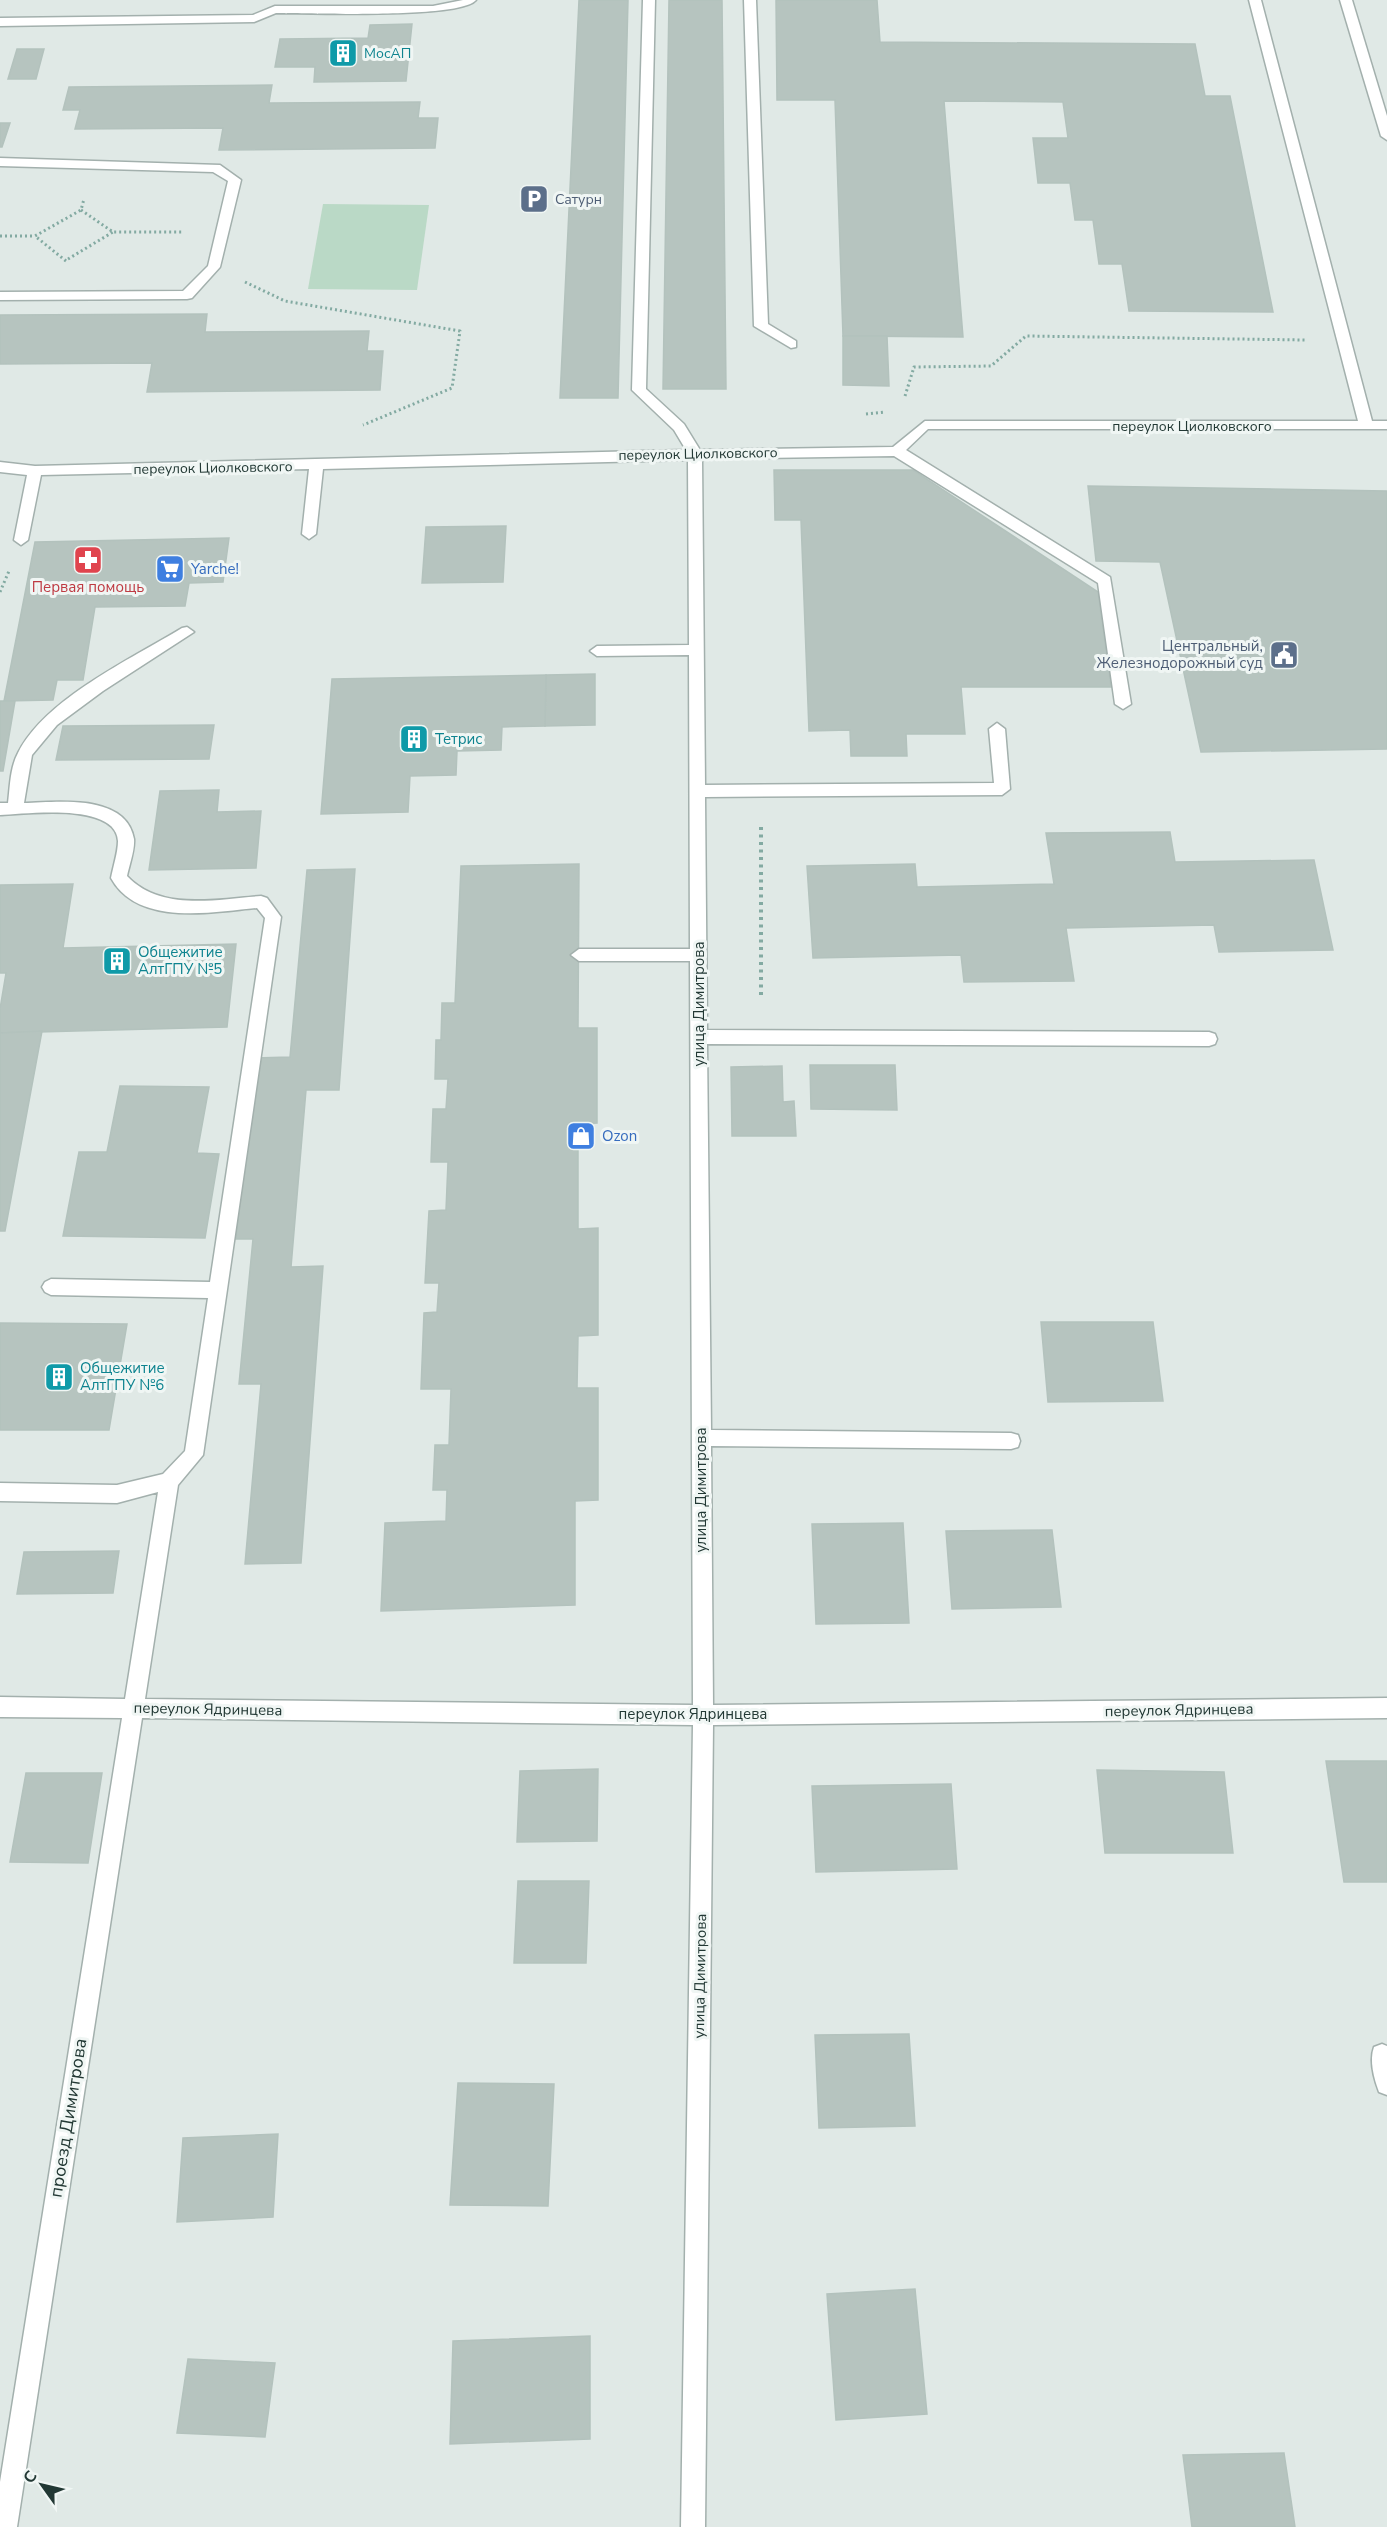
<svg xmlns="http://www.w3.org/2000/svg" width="1387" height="2527" font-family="'Nunito Sans',sans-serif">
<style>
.green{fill:#bad9c6}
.building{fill:#b6c4bf;stroke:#b3c2bd;stroke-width:1.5}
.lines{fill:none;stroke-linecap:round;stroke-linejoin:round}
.minor-casing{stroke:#a3b0ad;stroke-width:3}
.path-far1{stroke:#83aaa2;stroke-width:3;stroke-dasharray:2 3;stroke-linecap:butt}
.path{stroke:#83aaa2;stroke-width:4;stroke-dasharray:3 4.5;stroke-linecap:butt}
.minor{fill:#fff;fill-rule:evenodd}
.labels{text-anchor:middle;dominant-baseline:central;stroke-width:6;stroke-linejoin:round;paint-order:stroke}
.far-culture-label{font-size:14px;fill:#0d838f;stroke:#f0f6f4;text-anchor:start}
.far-service-label{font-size:14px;fill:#4e5e75;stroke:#f0f6f4;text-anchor:start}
.far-street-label{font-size:14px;fill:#223834;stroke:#f0f6f4}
.shop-label{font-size:15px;fill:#366cbe;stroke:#f0f6f4;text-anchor:start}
.health-label{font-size:15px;fill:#be3a42;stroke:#f0f6f4}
.service-label{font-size:15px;fill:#4e5e75;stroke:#f0f6f4;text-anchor:end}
.culture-label{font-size:15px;fill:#0d838f;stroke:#f0f6f4;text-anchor:start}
.street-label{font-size:15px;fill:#223834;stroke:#f0f6f4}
.near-street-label{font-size:18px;fill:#223834;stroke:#f0f6f4}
</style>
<rect width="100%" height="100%" fill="#e0e9e6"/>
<polygon class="green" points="323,204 429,205 417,290 308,289"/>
<g class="building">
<polygon points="579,0 628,0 618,398 560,398"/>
<polygon points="669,0 722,0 726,389 663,389"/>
<polygon points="776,0 877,0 880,42 1195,44 1205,96 1230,96 1273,312 1129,311 1122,264 1099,264 1093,220 1075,220 1070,183 1038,183 1033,138 1068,138 1063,102 944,101 963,337 843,336 835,100 777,100"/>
<polygon points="412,24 406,81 314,82 315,67 275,67 280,39 368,38 370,25"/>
<polygon points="17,49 44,49 36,79 8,79"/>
<polygon points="272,85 269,103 420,102 418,118 438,118 435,148 219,150 223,128 75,129 80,110 63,110 69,87"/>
<polygon points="0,123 10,123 2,147 0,147"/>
<polygon points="207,314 205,332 369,331 367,351 383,351 380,390 147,392 152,363 0,364 0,315"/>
<polygon points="843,336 887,336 889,386 843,385"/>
<polygon points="774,470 913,470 1098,592 1111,687 961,687 965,734 906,734 907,756 851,756 850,730 809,731 801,520 775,520"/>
<polygon points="1088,486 1387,491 1387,749 1201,752 1160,562 1096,561"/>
<polygon points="506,526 503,582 422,583 426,527"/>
<polygon points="229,538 223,582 189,583 185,606 95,607 83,680 57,680 53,700 4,701 35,542"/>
<polygon points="595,674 595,725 545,726 546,675"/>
<polygon points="546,675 545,726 502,727 501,750 457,751 456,775 410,776 408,812 321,814 332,679"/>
<polygon points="0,701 15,701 3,771 0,771"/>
<polygon points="214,725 209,759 56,760 63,726"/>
<polygon points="219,790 217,812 261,811 256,868 149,870 160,791"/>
<polygon points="1170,832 1175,862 1314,860 1333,950 1219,952 1214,925 1066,928 1074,981 964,982 961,955 813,958 807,866 915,864 917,887 1054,884 1046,833"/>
<polygon points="579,864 578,1028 597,1028 597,1123 578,1124 578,1229 598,1228 598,1335 578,1336 577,1388 598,1388 598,1500 575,1501 575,1605 381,1611 385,1523 446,1521 447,1490 433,1490 435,1445 449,1445 451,1389 421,1389 424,1313 437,1312 439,1283 425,1283 429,1211 446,1210 448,1162 431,1162 433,1109 446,1109 448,1079 435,1079 436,1040 441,1040 442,1003 455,1003 461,866"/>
<polygon points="355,869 339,1090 306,1090 291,1267 323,1266 301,1563 245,1564 261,1384 239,1384 253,1239 236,1239 254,1058 290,1057 307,870"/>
<polygon points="73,884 63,948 236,944 227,1027 0,1033 0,1009 6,973 0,973 0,885"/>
<polygon points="42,1031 5,1231 0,1231 0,1033"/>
<polygon points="810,1065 895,1065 897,1110 811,1109"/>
<polygon points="782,1066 783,1102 794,1101 796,1136 732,1136 731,1067"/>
<polygon points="120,1086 209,1087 197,1153 219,1154 205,1238 63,1236 79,1152 107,1152"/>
<polygon points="1041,1322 1153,1322 1163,1401 1048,1402"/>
<polygon points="0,1323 127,1324 109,1430 0,1430"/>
<polygon points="903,1523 909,1623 816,1624 812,1524"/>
<polygon points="1052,1530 1061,1607 952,1609 946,1531"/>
<polygon points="119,1551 113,1593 17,1594 24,1552"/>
<polygon points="1326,1761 1387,1761 1387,1882 1344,1882"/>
<polygon points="598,1769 597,1841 517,1842 520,1771"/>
<polygon points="1097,1770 1224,1772 1233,1853 1105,1853"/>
<polygon points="26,1773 102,1773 88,1863 10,1862"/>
<polygon points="951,1784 957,1869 816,1872 812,1786"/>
<polygon points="518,1881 589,1881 586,1963 514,1963"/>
<polygon points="909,2034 915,2126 819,2128 815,2035"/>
<polygon points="458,2083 554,2084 548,2206 450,2205"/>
<polygon points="278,2134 273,2217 177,2222 183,2138"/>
<polygon points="915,2289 927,2414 836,2420 827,2294"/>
<polygon points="590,2336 590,2439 450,2444 453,2341"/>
<polygon points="188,2359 275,2363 265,2437 177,2433"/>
<polygon points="1284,2453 1295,2527 1192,2527 1183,2455"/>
</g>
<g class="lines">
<g class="minor-casing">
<g id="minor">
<path d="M463,0h13c-15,19 -168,13 -200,13l-22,9 -254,4v-8l253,-3 22,-9h158z"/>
<path d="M643,0h12l-9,389 38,35 16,26 193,-3 32,-26h433l-109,-421h12l111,421h15v8h-459l-22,21 204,127 21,127 -8,5 -8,-5 -17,-121 -204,-127 -192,3 3,326 289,-2 -5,-54 8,-6 8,6 5,60 -8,6 -297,2 2,233 502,2 6,2 2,5 -2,5 -6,2 -502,-2 4,386 300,3 7,2 2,6 -2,6 -7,2 -300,-3 2,259 674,-7v20l-674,7 -8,802h-24l12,-802 -551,-7 -125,809h-17v-45l122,-764 -122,-1v-20l125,2 33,-207 -41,11 -117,-2v-18l117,2 46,-11 22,-23 23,-153 -157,-3 -6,-3 -3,-5 3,-5 6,-3 159,3 55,-364 -8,-10c-45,4 -119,19 -146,-30 2,-11 7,-26 7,-37 -2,-39 -92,-27 -118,-26v-12h8c2,-16 2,-35 10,-50 27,-54 113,-94 164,-125l5,-1 7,5 -91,59 -46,34 -25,30 -8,48c33,-1 102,-10 110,36 1,11 -5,27 -7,37 34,36 90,23 134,20l6,2 14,19 -78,538 -25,30 -33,214 548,6 -3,-744h-111l-8,-6 8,-6h111l-1,-294 -92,1 -7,-5 7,-5 92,-1 -1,-185 -365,9 -7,65 -7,5 -7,-5 7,-65 -268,6 -13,65 -7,5 -7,-5 13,-65 -27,-3v-10l35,4 651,-16 -12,-20 -42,-40z"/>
<polygon points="744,0 756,0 768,324 796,341 796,347 791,348 754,326"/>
<polygon points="1340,0 1352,0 1387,116 1387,140 1381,136"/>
<polygon points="0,158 220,165 241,180 220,267 192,298 187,299 0,300 0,292 183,291 208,266 228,181 213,172 0,166"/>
<path d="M1382,2044l5,2v49l-8,-3c-5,-13 -10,-32 -5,-45z"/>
</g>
</g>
<g class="path-far1">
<polyline points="81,210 113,232 184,232"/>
<polyline points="0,236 35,236"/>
<polyline points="68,259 113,232"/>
<polyline points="66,261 35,236 81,210 84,199"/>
<polyline points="245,282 285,301 460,331 452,388 363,425"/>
<polyline points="905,396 914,367 991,366 1026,336 1306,340"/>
<polyline points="866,414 885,412"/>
<polyline points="0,592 9,571"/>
</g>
<polyline class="path" points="761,827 761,999"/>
<use href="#minor" class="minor"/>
</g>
<defs>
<g id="building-square" transform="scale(1.5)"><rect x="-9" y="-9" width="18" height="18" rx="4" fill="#0f9aa8" stroke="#f0f6f4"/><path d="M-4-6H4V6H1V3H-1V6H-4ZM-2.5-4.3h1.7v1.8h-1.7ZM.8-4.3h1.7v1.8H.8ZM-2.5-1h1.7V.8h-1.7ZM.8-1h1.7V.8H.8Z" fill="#fff"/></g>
<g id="parking-square" transform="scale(1.5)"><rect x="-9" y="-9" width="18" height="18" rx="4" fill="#5c6f8a" stroke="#f0f6f4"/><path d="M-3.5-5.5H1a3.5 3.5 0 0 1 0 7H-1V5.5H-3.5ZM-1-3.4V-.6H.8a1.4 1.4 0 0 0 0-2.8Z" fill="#fff"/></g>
<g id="pharmacy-square" transform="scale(1.5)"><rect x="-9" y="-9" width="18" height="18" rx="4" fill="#e0444e" stroke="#f0f6f4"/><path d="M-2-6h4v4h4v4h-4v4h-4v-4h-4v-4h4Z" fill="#fff"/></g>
<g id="supermarket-square" transform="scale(1.5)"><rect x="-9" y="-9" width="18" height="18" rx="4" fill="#3f7fe0" stroke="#f0f6f4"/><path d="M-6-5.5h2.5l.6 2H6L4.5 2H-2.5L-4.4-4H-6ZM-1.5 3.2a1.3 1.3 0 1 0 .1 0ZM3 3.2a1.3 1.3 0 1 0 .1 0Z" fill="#fff"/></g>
<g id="civic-square" transform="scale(1.5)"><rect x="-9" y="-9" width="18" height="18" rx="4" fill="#5c6f8a" stroke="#f0f6f4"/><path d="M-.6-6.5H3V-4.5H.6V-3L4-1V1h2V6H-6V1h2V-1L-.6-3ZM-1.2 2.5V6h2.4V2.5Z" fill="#fff"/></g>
<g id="shop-square" transform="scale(1.5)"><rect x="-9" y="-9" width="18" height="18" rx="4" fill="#3f7fe0" stroke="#f0f6f4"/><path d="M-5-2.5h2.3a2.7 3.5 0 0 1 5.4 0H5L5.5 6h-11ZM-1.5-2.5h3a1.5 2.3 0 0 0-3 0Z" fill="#fff"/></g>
</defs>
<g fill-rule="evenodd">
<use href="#building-square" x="343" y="53"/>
<use href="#parking-square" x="534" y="199"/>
<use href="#pharmacy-square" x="88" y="560"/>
<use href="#supermarket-square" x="170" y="569"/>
<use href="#civic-square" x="1284" y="655"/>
<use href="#building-square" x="414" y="739"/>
<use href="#building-square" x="117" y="961"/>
<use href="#shop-square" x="581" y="1136"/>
<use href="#building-square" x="59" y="1377"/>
</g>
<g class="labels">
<g class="far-culture-label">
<text x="364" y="53">МосАП</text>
</g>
<g class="far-service-label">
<text x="555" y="199">Сатурн</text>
</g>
<g class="far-street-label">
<text x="1192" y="426">переулок Циолковского</text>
<text transform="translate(698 454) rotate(-1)">переулок Циолковского</text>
<text transform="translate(213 468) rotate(-1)">переулок Циолковского</text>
</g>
<g class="shop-label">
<text x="191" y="569">Yarche!</text>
<text x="602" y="1136">Ozon</text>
</g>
<g class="health-label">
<text x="88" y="587">Первая помощь</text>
</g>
<g class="service-label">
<text x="1263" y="646">Центральный,<tspan x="1263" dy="17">Железнодорожный суд</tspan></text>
</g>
<g class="culture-label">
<text x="435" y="739">Тетрис</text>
<text x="138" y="952">Общежитие<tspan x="138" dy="17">АлтГПУ №5</tspan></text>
<text x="80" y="1368">Общежитие<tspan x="80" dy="17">АлтГПУ №6</tspan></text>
</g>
<g class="street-label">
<text transform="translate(699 1004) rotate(-90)">улица Димитрова</text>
<text transform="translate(701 1490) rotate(-90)">улица Димитрова</text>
<text transform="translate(208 1709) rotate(1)">переулок Ядринцева</text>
<text transform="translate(1179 1710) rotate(-1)">переулок Ядринцева</text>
<text x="693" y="1714">переулок Ядринцева</text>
<text transform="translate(700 1976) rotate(-89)">улица Димитрова</text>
</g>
<g class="near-street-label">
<text transform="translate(68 2118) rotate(-81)">проезд Димитрова</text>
</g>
</g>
<g transform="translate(42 2485) rotate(304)" stroke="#f0f6f4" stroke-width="4.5" paint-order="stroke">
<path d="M0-4.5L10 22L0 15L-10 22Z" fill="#223834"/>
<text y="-9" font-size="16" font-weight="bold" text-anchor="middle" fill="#223834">С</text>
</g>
</svg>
